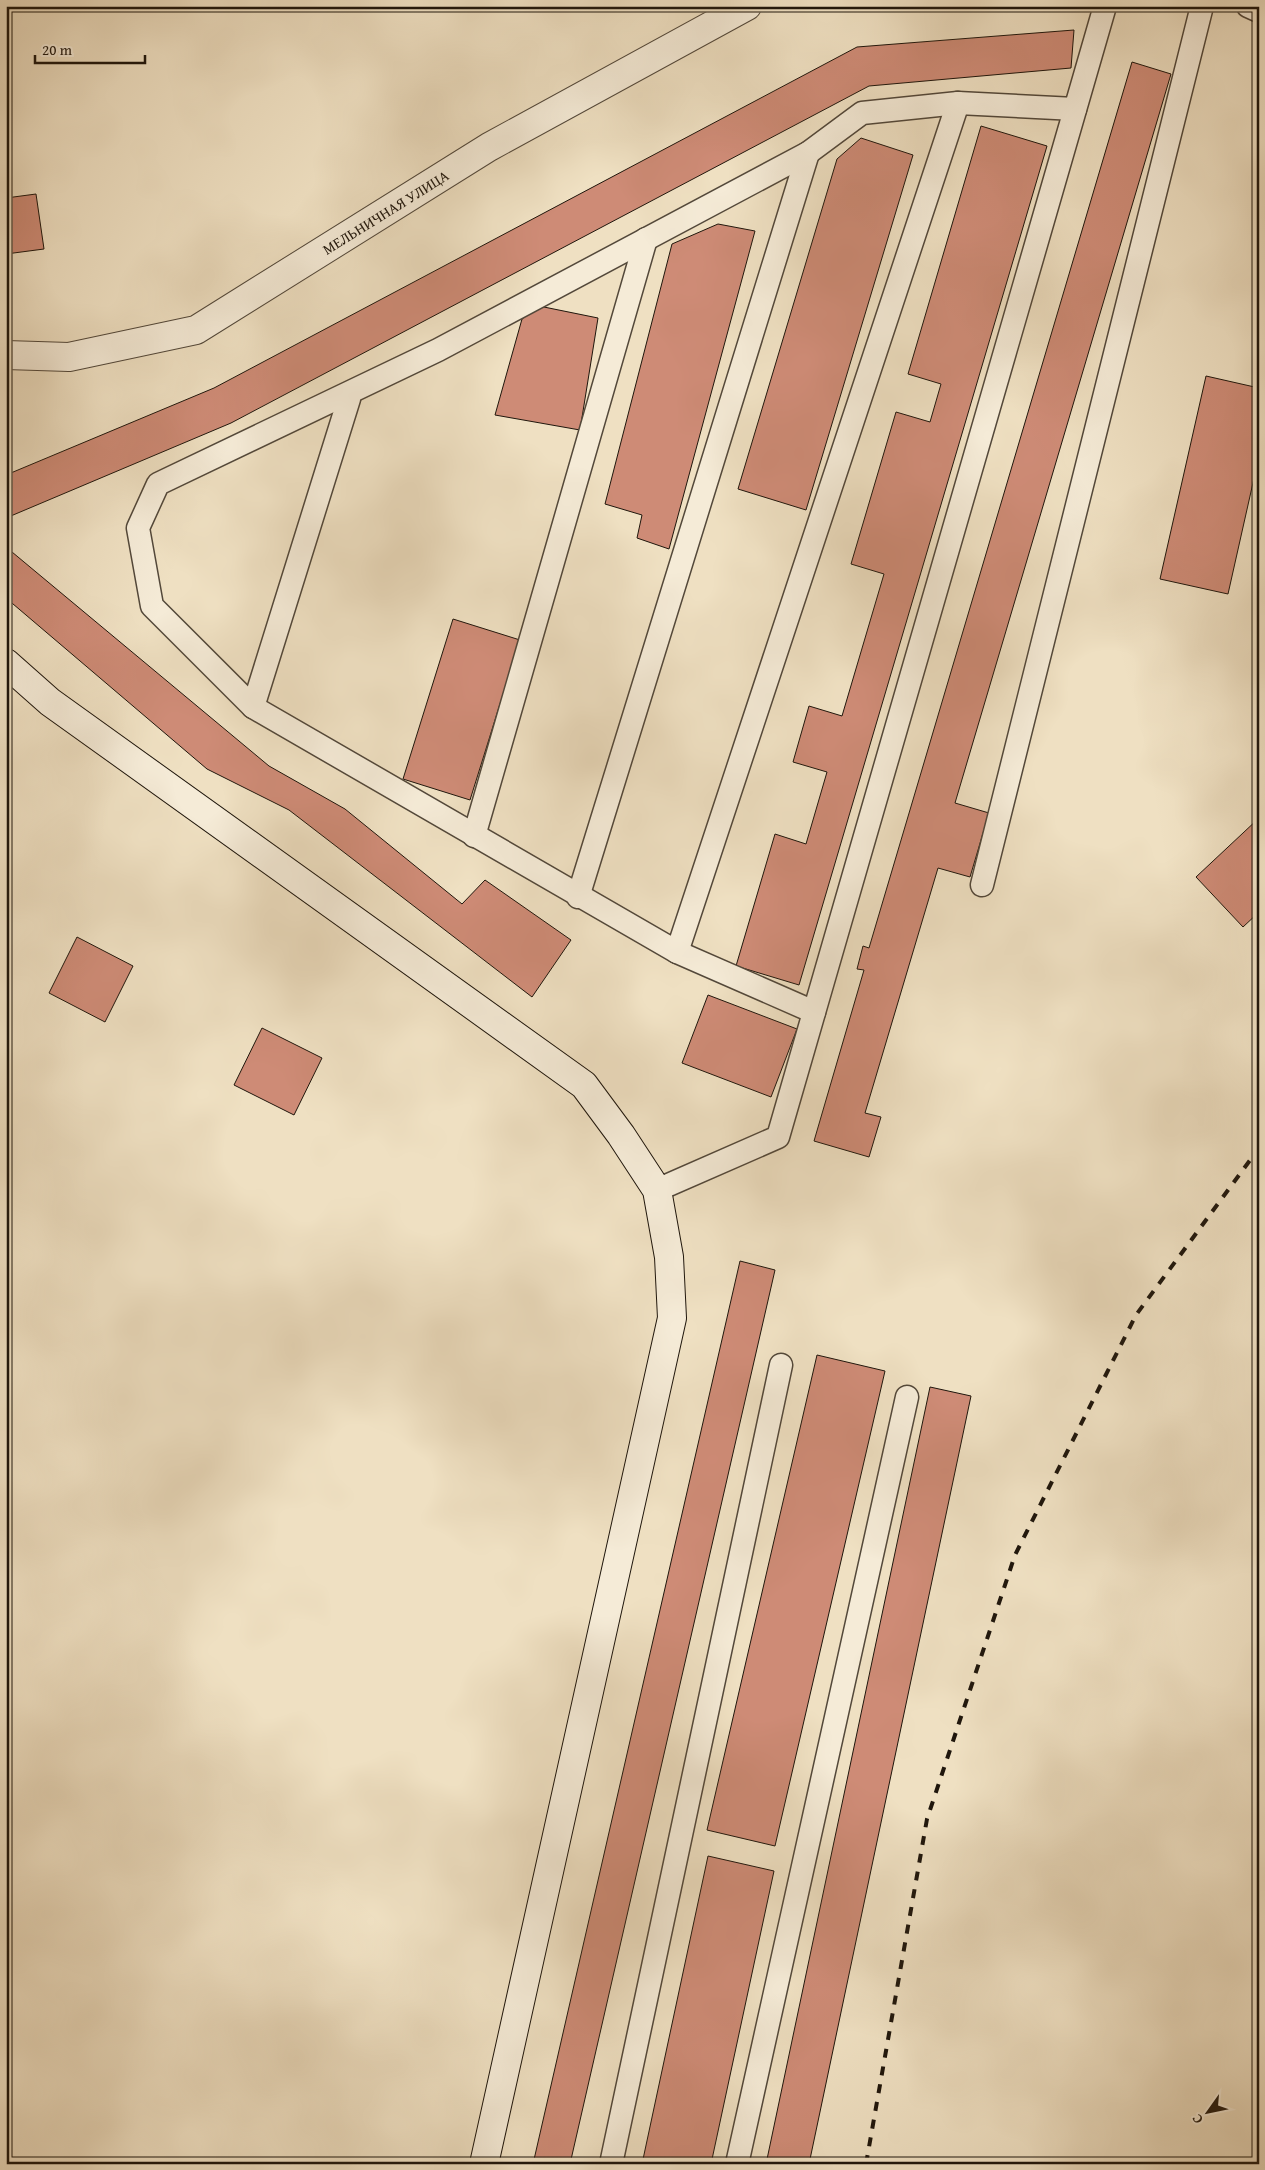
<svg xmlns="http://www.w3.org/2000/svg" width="1265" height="2170" font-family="'Gentium Book Plus',serif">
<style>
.building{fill:#ce8b76;stroke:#1f160c}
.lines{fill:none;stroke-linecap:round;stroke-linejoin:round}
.lane-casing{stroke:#53483a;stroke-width:25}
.street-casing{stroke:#53483a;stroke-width:30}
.secondary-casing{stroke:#1f160c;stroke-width:30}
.lane{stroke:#f5ebd7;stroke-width:22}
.street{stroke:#f5ebd7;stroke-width:28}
.secondary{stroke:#f5ebd7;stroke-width:28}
.rail{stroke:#1f160c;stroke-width:4;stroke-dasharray:9 9;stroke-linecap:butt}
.labels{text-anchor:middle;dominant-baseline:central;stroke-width:5;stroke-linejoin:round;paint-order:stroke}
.street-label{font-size:15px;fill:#1f160c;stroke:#f5ebd7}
</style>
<rect width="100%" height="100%" fill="#efe0c2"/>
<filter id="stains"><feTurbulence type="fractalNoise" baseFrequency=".004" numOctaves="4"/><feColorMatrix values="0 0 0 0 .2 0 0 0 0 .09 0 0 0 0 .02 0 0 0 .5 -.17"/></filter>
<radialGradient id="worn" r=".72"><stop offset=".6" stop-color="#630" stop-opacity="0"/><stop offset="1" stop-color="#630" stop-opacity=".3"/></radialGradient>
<g class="building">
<polygon points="1074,30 1071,68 869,86 231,423 6,518 6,475 214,388 857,47"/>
<polygon points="1132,62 1171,74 955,803 989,813 970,877 938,868 865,1113 881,1117 869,1157 814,1141 864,970 857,969 863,946 869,948"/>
<polygon points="981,126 1047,146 799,985 736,966 775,834 806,844 827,772 793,762 809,706 842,716 884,574 851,564 896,412 930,422 941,384 908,374"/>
<polygon points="861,138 913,155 806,510 738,489 837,159"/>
<polygon points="36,194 44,249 6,254 6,198"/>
<polygon points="718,224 755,231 669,549 637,538 642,515 605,504 672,244"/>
<polygon points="539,306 598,318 580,430 495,415 522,319"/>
<polygon points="1206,376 1259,388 1259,456 1228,594 1160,579"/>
<polygon points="6,547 269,766 345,809 462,904 485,880 571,940 532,997 289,810 207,769 6,598"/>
<polygon points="453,619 520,640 470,800 403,779"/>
<polygon points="1259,818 1259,912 1243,927 1196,877"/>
<polygon points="77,937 133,966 105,1022 49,993"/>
<polygon points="708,995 797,1029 771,1097 682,1063"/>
<polygon points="262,1028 322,1058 294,1115 234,1085"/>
<polygon points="740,1261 775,1270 570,2164 533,2164"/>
<polygon points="817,1355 885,1371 775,1846 707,1830"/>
<polygon points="930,1387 971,1396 809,2164 766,2164"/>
<polygon points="708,1856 774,1871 711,2164 642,2164"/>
</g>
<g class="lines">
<g class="lane-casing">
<g id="lane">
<polyline points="1248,6 1259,11"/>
<polyline points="253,707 349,399"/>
<polyline points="474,836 646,239"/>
<polyline points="982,885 1202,6"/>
<polyline points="578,897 808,153"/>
<polyline points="677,952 958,103"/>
<polyline points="814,1012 677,952 253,707 152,606 138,528 158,484 438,350 808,153 862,113 958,103 1075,109"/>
<polyline points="657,1190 778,1137 1105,6"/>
<polyline points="611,2164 781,1365"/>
<polyline points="737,2164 907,1397"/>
</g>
</g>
<g class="street-casing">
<g id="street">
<path id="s1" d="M6,355l63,2 127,-27 293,-183 258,-141"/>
</g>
</g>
<g class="secondary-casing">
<polyline id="secondary" points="6,663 50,702 584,1085 621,1135 657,1190 669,1257 672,1318 484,2164"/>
</g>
<use href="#lane" class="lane"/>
<use href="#street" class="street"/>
<use href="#secondary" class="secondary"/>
<polyline class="rail" points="866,2164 927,1819 1015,1555 1136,1315 1259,1148"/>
</g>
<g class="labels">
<g class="street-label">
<text stroke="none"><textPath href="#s1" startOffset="416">МЕЛЬНИЧНАЯ УЛИЦА</textPath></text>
</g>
</g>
<rect width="1265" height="2170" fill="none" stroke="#efe0c2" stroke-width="25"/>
<rect x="8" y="8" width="1250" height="2155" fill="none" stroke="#1f160c" stroke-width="2.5"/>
<rect x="12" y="12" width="1240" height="2145" fill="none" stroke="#1f160c"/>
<g transform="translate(1208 2112) rotate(237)" stroke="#f5ebd7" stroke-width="4" paint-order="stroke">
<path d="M0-4L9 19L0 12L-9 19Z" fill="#1f160c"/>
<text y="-8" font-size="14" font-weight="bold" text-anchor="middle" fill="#1f160c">С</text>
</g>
<path d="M35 55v8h110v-8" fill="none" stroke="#1f160c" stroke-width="2.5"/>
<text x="42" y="55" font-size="15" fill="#1f160c" stroke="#f5ebd7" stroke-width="4" paint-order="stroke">20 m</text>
<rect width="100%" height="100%" filter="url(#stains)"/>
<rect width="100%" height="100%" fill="url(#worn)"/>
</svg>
